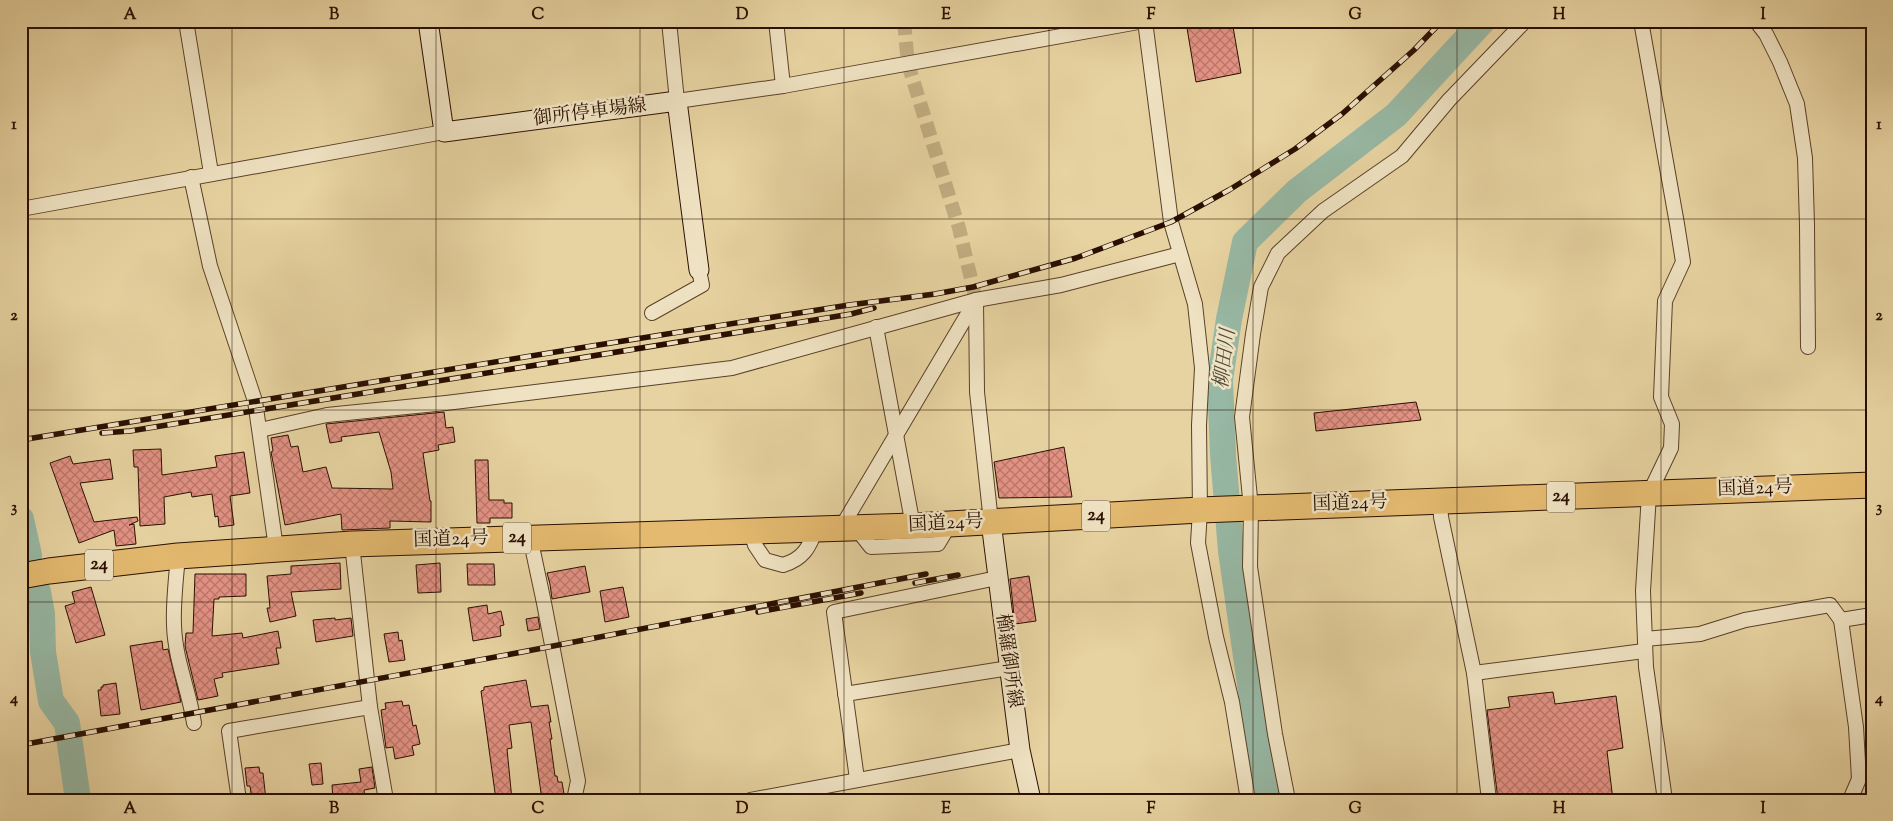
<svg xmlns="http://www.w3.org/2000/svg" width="1893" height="821" font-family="'Sorts Mill Goudy','Noto Serif JP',serif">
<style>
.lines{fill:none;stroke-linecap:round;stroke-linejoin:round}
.river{stroke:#97b8a4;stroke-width:26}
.building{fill:url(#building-cross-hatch);stroke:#2a0f00}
.street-tunnel{stroke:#c1ac81;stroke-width:14;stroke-dasharray:14 7;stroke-linecap:butt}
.street-casing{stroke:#594028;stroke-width:16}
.secondary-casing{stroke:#2a0f00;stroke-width:21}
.highway-casing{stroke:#2a0f00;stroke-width:27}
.street{stroke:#efe2c2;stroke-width:14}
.secondary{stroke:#efe2c2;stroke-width:19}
.highway{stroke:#e4ba70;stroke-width:25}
.rail-casing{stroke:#2a0f00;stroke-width:5.5}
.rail{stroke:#efe2c2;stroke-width:4;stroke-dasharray:11;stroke-linecap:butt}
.grid{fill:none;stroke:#2a0f00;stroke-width:1;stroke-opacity:0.55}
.labels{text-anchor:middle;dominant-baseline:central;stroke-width:5;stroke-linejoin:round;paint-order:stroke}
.shield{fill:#efe2c2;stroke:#654e3a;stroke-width:1}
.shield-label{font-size:18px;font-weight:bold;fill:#2a0f00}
.street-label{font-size:19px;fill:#2a0f00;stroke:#efe2c2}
.water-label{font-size:20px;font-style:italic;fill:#504a39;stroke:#efe2c2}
.neatline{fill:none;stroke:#2a0f00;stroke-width:2}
.grid-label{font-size:16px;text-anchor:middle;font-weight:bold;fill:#2a0f00}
</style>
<defs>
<pattern id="building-cross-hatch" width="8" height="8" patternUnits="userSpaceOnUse" patternTransform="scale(1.25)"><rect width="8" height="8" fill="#e49284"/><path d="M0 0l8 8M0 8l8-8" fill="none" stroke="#b9766a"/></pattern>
</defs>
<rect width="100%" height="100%" fill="#e7d3a1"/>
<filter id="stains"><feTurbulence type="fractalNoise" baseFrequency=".004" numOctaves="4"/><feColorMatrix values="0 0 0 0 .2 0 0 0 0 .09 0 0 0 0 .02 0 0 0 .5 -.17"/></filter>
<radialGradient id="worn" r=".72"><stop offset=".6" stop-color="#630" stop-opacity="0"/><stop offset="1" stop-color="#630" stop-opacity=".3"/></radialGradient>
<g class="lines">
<g class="river">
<polyline points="21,519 29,555"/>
<polyline points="38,592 42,614 43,652 51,701 67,723 78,800"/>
<polyline points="1270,800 1260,754 1231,551 1223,455 1220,380 1229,319 1245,242 1297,191 1396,115 1483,21"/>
</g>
</g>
<g class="building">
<polygon points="1194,21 1232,21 1241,73 1196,82 1186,22"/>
<polygon points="1416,402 1421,420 1316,431 1314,413"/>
<polygon points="444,412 446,428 453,427 455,442 438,445 439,450 423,453 430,501 431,501 431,522 390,521 390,528 342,530 341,514 285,525 271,452 273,451 271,438 288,435 291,447 298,446 303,472 326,467 332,488 393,489 391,472 379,432 341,437 342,441 330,443 326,424"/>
<polygon points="1064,447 1072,497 999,498 994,462"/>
<polygon points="161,449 162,475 217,467 215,456 244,452 250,493 230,496 234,525 219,527 218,516 215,517 212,494 192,497 191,492 164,497 165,524 140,526 138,467 134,467 133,450"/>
<polygon points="70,456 73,464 110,459 113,479 80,483 94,522 137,517 138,521 129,525 134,524 136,544 116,546 114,530 79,543 50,463"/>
<polygon points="475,460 488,460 489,500 504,500 504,503 512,503 512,518 490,518 490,523 477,523"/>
<polygon points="340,563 341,589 291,592 296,616 270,622 267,608 270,608 267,576 291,574 291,566"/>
<polygon points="440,563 441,592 418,593 416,565"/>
<polygon points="467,564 494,564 495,585 468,585"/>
<polygon points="585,566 590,592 552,599 550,584 547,573"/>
<polygon points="195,574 246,574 246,596 219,597 219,599 214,599 212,636 242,633 243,638 278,631 281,648 276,648 279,664 222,673 223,677 214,679 218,696 198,700 185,646 186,633 193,633"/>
<polygon points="1029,576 1036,621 1015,624 1010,579"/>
<polygon points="91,587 105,635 76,643 65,606 75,603 72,592"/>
<polygon points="623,587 629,617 605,622 600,591"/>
<polygon points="487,605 488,614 501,611 504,625 500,626 501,636 473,641 468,608"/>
<polygon points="538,617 540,629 528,631 526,619"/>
<polygon points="335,618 335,620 351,618 353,636 316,642 313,620"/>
<polygon points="398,632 399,641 402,640 405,660 389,662 384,634"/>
<polygon points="162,641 163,650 168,649 181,702 141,710 130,646"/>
<polygon points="526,680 531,707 548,705 551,722 549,722 552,739 550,739 555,776 557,776 558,782 562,782 565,800 542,800 531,722 509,725 512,748 507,749 512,800 496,800 481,691 484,690 484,687"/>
<polygon points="116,683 120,714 101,716 98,690 101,690 101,687 103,687 103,685"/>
<polygon points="1553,692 1555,704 1616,696 1623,748 1607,751 1613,800 1498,800 1487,710 1510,707 1508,697"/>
<polygon points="402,701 403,706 409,705 413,726 416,725 420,744 412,746 414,755 395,759 393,747 386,748 381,710 386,709 385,703"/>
<polygon points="321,763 323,784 312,785 309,764"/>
<polygon points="259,767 260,773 263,773 266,800 252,800 250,786 247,786 245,768"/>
<polygon points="372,767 375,788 364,790 365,800 333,800 332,785 361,782 359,769"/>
</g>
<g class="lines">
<polyline class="street-tunnel" points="904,21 908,64 959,228 976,300"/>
<g class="street-casing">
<g id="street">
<polyline points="186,21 211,173"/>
<polyline points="669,21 677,101 783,86 1144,21"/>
<polyline points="776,21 783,86"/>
<polyline points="1145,21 1171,222 1195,304 1202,368 1199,425 1200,510 1198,543 1216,637 1232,702 1248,800"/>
<polyline points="1641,21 1677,224 1683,262 1665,301 1661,397 1672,424 1671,448 1649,494 1643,591 1646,667 1665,800"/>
<polyline points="1756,21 1766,34 1780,62 1797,104 1805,158 1807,225 1808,347"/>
<polyline points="191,177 210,266 255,401 276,548"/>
<polyline points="21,209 444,132"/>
<polyline points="976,300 977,392 991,522"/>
<polyline points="652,313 702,285 699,270"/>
<polyline points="876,327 913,526"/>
<polyline points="260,430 327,415 446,403 732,368 976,300 1061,285 1180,254"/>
<polyline points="1440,501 1441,517 1474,673 1489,800"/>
<polyline points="841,528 976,300"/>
<polyline points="856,528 871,547 938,544 950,524"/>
<path d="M750,530l5,15 10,15 18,5c20,-6 26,-17 33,-36"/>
<polyline points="530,537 544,603 578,781 574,800"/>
<polyline points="352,544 370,707 386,800"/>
<path d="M178,556c-2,23 -5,47 -4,69 1,35 15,65 20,98"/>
<polyline points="1645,639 1700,634 1745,620 1830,605 1841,620"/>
<polyline points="1474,673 1644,651"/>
<polyline points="845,694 1009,668"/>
<polyline points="857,779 834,612 997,578"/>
<polyline points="239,800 229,731 370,707"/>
<polyline points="750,800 1020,750"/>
<polyline points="1288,800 1275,734 1250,567 1251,508 1242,417 1253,334 1261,287 1278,253 1323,211 1402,156 1449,100 1525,21"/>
<polyline points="1850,800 1859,779 1856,727 1841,620 1872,615"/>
</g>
</g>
<g class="secondary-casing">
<g id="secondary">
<polyline points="428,21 444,132 677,101 699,270"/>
<polyline points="991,522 1020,750 1031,800"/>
</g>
</g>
<g class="highway-casing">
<polyline id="highway" points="21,576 49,571 178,556 352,544 913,526 1200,510 1872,485"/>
</g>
<use href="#street" class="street"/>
<use href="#secondary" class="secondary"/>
<use href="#highway" class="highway"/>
<g class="rail-casing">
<g id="rail">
<polyline points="102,433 130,431 851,314 874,308"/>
<polyline points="21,440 592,346 849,305 935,294 973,287 1076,258 1171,222 1229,190 1295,149 1342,114 1414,50 1442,21"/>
<polyline points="915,583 958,575"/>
<polyline points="758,612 861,593"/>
<polyline points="21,745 522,652 926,574"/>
</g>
</g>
<use href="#rail" class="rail"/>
</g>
<path class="grid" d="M232,21v779M436,21v779M640,21v779M844,21v779M1049,21v779M1253,21v779M1457,21v779M1661,21v779M21,219h1851M21,410h1851M21,602h1851"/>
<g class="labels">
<g class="shield">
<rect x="1547" y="481.5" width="28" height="31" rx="4"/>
<rect x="1082" y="500.5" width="28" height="31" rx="4"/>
<rect x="503" y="522.5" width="28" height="31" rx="4"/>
<rect x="85" y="549.5" width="28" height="31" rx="4"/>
</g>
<g class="shield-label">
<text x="1561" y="497">24</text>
<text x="1096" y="516">24</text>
<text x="517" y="538">24</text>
<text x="99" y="565">24</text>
</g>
<g class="street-label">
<text transform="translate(590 113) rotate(-7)">御所停車場線</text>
<text transform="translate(1755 489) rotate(-2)">国道24号</text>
<text transform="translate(1350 504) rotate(-2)">国道24号</text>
<text transform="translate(946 524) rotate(-3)">国道24号</text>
<text transform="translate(451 540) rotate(-2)">国道24号</text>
<text transform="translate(1008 661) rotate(82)">櫛羅御所線</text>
</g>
<g class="water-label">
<text transform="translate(1226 359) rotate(-83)">柳田川</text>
</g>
</g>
<rect width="1893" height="821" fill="none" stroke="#e7d3a1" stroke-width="55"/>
<rect x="28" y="28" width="1838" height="766" class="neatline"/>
<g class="grid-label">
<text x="130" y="19">A</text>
<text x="334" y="19">B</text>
<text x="538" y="19">C</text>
<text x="742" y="19">D</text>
<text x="946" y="19">E</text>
<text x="1151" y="19">F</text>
<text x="1355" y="19">G</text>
<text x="1559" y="19">H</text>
<text x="1763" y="19">I</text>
<text x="14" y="129">1</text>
<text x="1879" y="129">1</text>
<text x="14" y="320">2</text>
<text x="1879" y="320">2</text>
<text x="14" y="512">3</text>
<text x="1879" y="512">3</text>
<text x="14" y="703">4</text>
<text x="1879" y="703">4</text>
<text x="130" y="813">A</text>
<text x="334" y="813">B</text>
<text x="538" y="813">C</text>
<text x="742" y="813">D</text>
<text x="946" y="813">E</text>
<text x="1151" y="813">F</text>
<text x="1355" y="813">G</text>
<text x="1559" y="813">H</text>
<text x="1763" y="813">I</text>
</g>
<rect width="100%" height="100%" filter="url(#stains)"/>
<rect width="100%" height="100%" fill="url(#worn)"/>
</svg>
